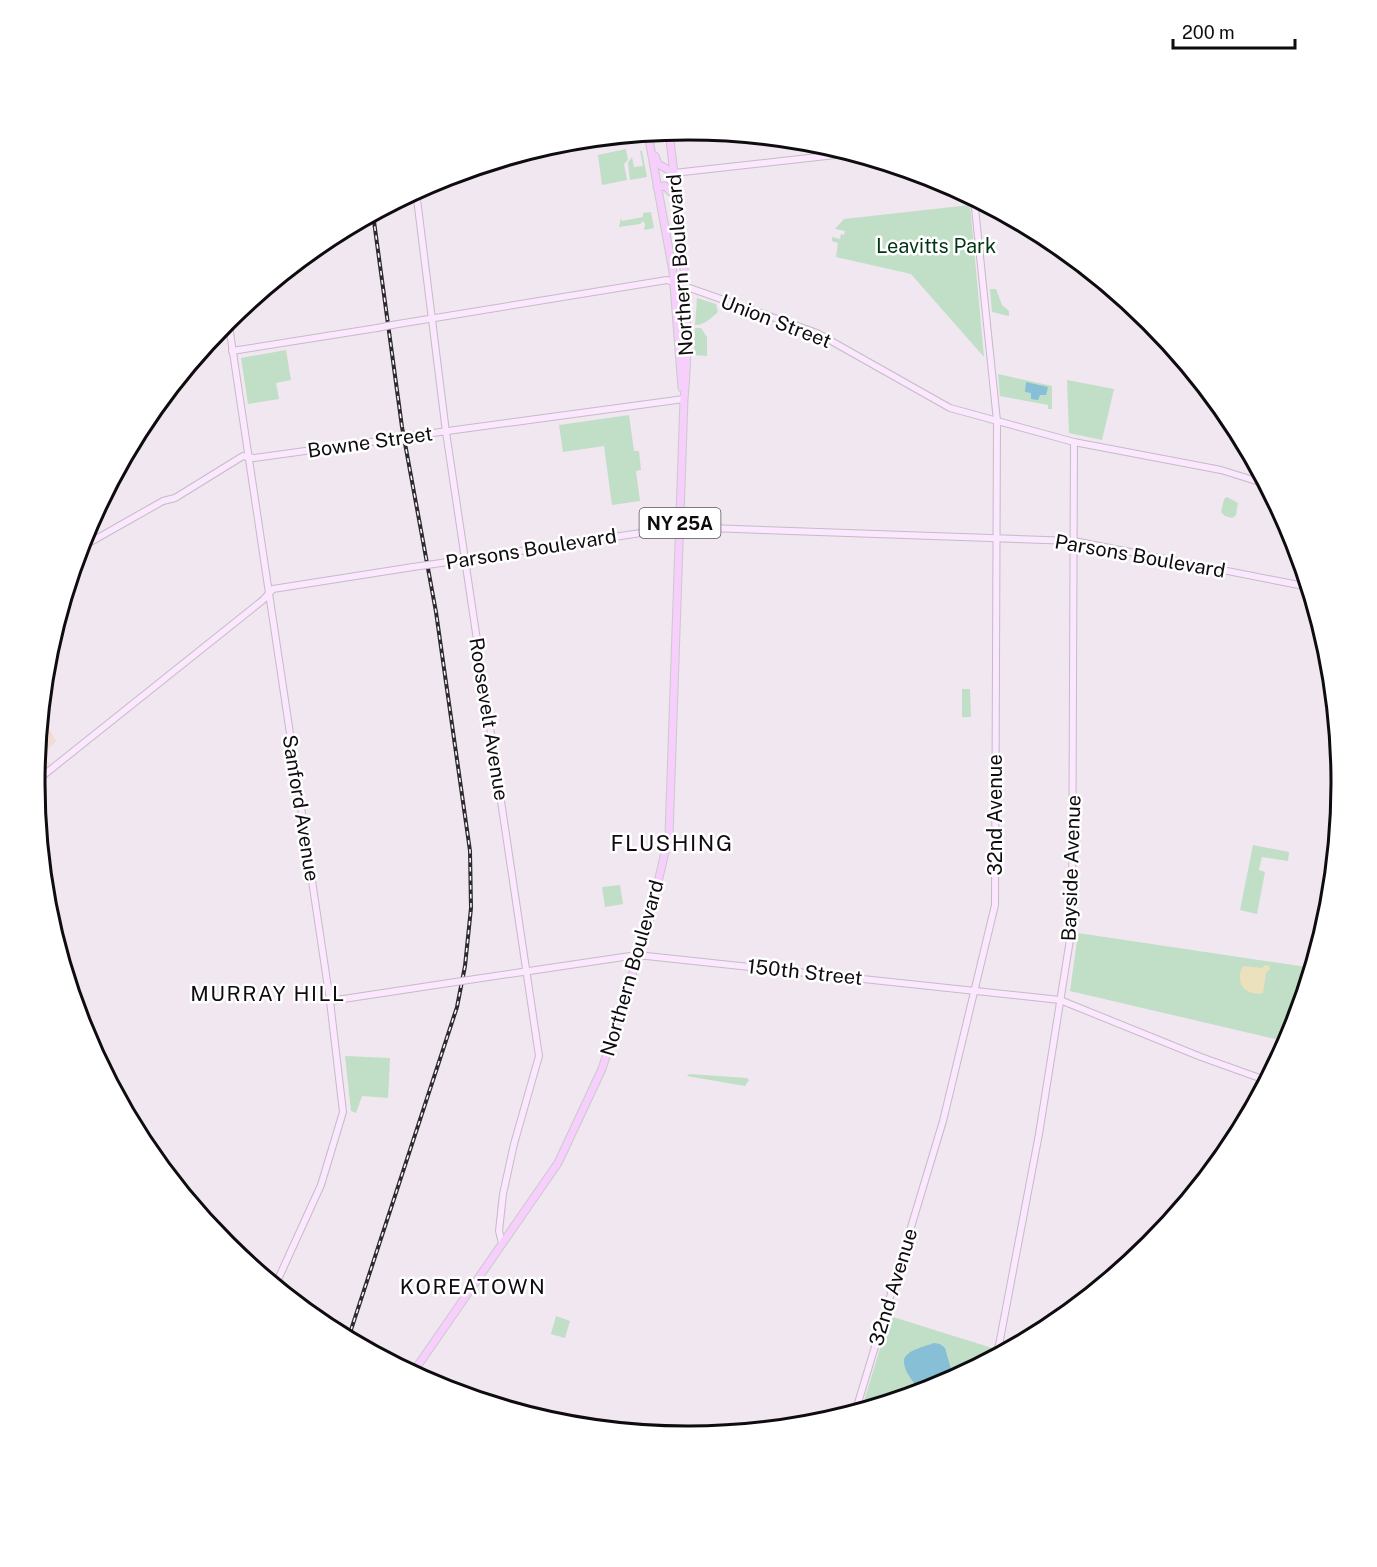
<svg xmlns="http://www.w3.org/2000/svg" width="1377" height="1567" font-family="'Public Sans',sans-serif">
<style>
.medical{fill:#f3dad2}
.green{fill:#c1dec6}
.sand{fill:#ebe1bc}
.water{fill:#86bfd6}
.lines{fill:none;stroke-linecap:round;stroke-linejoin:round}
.secondary-casing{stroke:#c5bcc5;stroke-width:8}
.primary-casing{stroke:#cacaca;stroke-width:9}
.secondary{stroke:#fbe7fe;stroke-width:6}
.primary{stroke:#f7cffd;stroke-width:7}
.rail-casing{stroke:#2e2a2e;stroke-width:4}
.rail{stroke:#fff;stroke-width:1.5;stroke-dasharray:4.5;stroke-linecap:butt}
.secondary-bridge-casing{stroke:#c5bcc5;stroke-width:8;stroke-linecap:butt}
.secondary-bridge{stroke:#fbe7fe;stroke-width:6}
.labels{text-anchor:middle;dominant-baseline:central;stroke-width:5;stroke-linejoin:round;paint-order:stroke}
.shield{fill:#fff;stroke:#575557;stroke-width:1.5}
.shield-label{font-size:18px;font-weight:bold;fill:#0f0c0f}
.park-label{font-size:20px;fill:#013615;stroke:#fff}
.street-label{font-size:20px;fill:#0f0c0f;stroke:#fff}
.neighbourhood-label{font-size:21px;letter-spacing:1.5px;fill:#0f0c0f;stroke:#fff}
.quarter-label{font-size:22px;letter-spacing:1.5px;fill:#0f0c0f;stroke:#fff}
.rim{fill:none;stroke:#0f0c0f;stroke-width:3}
</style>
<rect width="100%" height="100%" fill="#f0e7f1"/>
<polygon class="medical" points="41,714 56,741 42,755 50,764 35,776"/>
<g class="green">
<polygon points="626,149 628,160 624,164 627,180 602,185 598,155"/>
<polygon points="640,151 642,151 647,177 630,180 628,163 632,157 634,167 643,166"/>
<polygon points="970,205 984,357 911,274 836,257 838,243 832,241 832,237 840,239 841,234 844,235 845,231 835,229 844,219"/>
<polygon points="651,212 654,228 644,230 645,224 643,221 640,224 619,227 621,218 622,221 643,217 643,213"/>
<polygon points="990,289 996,289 1002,305 1009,311 1009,316 992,312"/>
<path d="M697,298l19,6 2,8c-7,6 -13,13 -23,13z"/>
<polygon points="695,328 701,328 707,337 707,356 694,355"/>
<polygon points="286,350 291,380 276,383 279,399 248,404 241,358"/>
<polygon points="998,374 1052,386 1052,409 1048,409 1048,405 1000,396"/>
<polygon points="1067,380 1114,389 1102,440 1069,433"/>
<polygon points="629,415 634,451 639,451 641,470 636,471 640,501 612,505 604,446 563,452 559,425"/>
<polygon points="1227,497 1238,503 1236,515 1232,518 1225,516 1221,512 1224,499"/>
<polygon points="962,689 970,689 971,717 962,717"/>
<polygon points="1253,845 1289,852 1288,861 1262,857 1259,870 1265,872 1257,914 1240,910"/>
<polygon points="620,885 623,904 605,907 602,887"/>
<polygon points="1078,933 1313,968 1293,1034 1288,1042 1070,991"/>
<polygon points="345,1056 390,1058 388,1098 362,1096 356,1113 351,1111"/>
<polygon points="689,1074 747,1078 749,1080 745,1086 687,1076"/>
<polygon points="556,1316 570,1321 565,1338 551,1334"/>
<polygon points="893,1317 992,1348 986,1362 938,1388 861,1411 889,1319"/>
</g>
<path class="sand" d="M1265,965l4,1 1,3 -4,4 -3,20c-18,4 -29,-11 -20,-27l19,2z"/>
<g class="water">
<polygon points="1026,382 1048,387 1046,395 1040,395 1038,400 1031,399 1031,393 1025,392"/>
<path d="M934,1343l6,1 5,4 9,32 -16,8 -18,5c-5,-12 -17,-20 -16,-34 5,-10 20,-12 30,-16z"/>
</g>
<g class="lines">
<g class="secondary-casing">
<g id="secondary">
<polyline points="674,173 853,153"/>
<polyline points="416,191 446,432 539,1056 514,1144 503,1194 499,1231 502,1243"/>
<polyline points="228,319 330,1001 343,1112 321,1185 275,1286"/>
<polyline points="392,325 667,280 817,333 950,408 1074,442 1221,470 1266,484"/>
<polyline points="232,351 377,328"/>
<polyline points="411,436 684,399"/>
<polyline points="80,548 163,501 175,498 243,456 254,458 392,439"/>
<polyline points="434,564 674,528 709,528 1074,541 1309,587"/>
<polyline points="35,782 263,600 273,589 413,567"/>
<polyline points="475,979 637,955 1060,1000 1201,1057 1268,1081"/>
<polyline points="330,1001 449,983"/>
<polyline points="994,1358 999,1345 1039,1134 1072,927 1074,442"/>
<polyline points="855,1413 943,1121 995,905 997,421 974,198"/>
</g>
</g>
<g class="primary-casing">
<g id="primary">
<polyline points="648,134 673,272 682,388"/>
<polyline points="655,156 658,164 674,173"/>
<polyline points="657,187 665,186 676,197"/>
<path d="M412,1374l146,-211 44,-94 46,-144 21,-90 15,-436c9,-89 -5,-179 -15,-268"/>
</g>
</g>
<use href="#secondary" class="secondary"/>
<use href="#primary" class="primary"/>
<g class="rail-casing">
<polyline id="rail" points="348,1339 457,1007 465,966 471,908 470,851 436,612 402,427 373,214"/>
</g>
<use href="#rail" class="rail"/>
<g class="secondary-bridge-casing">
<g id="secondary-bridge">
<polyline points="377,328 392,325"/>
<polyline points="392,439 411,436"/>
<polyline points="413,567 434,564"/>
<polyline points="449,983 475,979"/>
</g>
</g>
<use href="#secondary-bridge" class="secondary-bridge"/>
</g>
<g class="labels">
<rect class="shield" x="639.5" y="508" width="81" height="30" rx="4.5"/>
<g class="shield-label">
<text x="680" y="523">NY 25A</text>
</g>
<g class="park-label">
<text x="936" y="246">Leavitts Park</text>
</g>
<g class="street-label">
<text transform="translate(680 265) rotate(-94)">Northern Boulevard</text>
<text transform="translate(776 321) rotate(21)">Union Street</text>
<text transform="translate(370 442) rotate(-8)">Bowne Street</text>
<text transform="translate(531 549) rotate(-9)">Parsons Boulevard</text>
<text transform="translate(1140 556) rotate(10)">Parsons Boulevard</text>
<text transform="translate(489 719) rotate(81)">Roosevelt Avenue</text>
<text transform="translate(301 808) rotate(81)">Sanford Avenue</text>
<text transform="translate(995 815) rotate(-90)">32nd Avenue</text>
<text transform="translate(1071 868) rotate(-88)">Bayside Avenue</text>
<text transform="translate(632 968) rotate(-74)">Northern Boulevard</text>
<text transform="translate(805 972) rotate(6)">150th Street</text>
<text transform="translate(893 1287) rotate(-73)">32nd Avenue</text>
</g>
<g class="neighbourhood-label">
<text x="268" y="993">MURRAY HILL</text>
<text x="473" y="1286">KOREATOWN</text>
</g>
<g class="quarter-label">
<text x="672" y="843">FLUSHING</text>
</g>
</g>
<path d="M0 0H1377V1567H0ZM45 783a643 643 0 1 1 1286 0a643 643 0 1 1-1286 0Z" fill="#fff" fill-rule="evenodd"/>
<path class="rim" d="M45 783a643 643 0 1 1 1286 0a643 643 0 1 1-1286 0Z"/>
<path d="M1173 39v9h122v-9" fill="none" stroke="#0f0c0f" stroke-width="3"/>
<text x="1182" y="39" font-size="18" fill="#0f0c0f" stroke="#ffffff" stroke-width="4.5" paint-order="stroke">200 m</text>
</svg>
